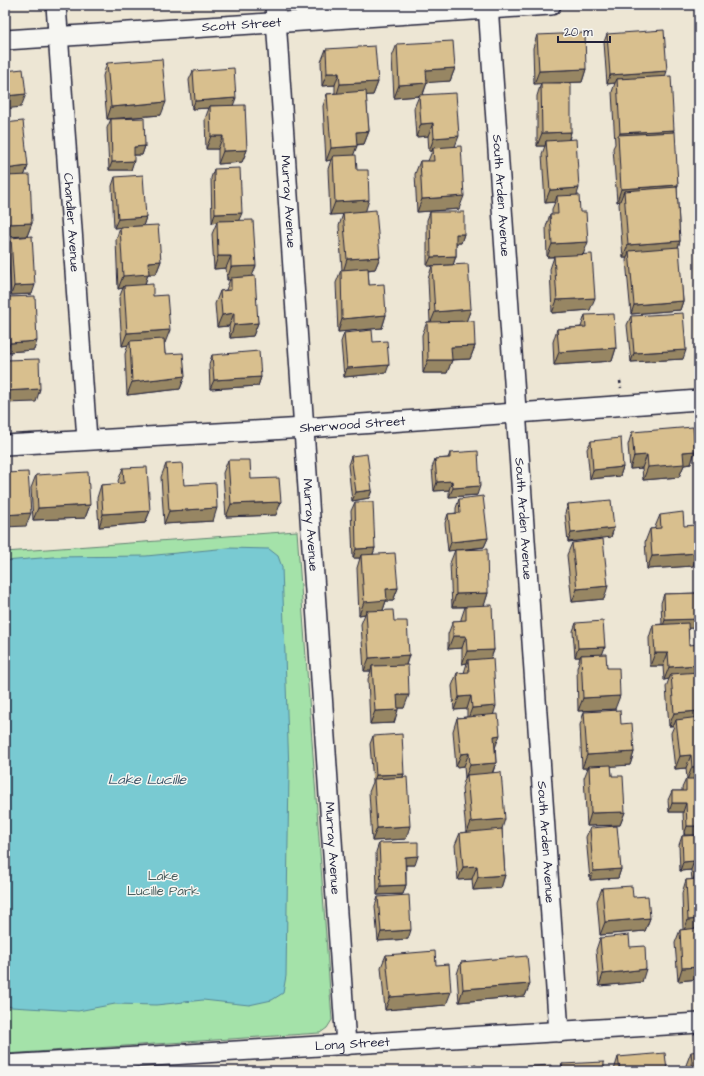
<svg xmlns="http://www.w3.org/2000/svg" width="704" height="1076" font-family="'Architects Daughter',sans-serif">
<style>
.green{fill:#a4e2a9;stroke:#638272}
.water{fill:#79cad2;stroke:#568796}
.lines{fill:none;stroke-linecap:round;stroke-linejoin:round}
.minor-casing{stroke:#22223b;stroke-width:22}
.path{stroke:#22223b;stroke-width:2.5;stroke-dasharray:3 3;stroke-linecap:butt}
.minor{stroke:#f6f6f2;stroke-width:19}
.wall{fill:#baa47a;stroke:#22223b}
.shaded-wall{fill:#978663;stroke:#22223b}
.building{fill:#d8bf8e;stroke:#22223b}
.labels{text-anchor:middle;dominant-baseline:central;stroke-width:3;stroke-linejoin:round;paint-order:stroke}
.street-label{font-size:13px;fill:#22223b;stroke:#f6f6f2}
.park-label{font-size:13px;fill:#495c5c;stroke:#f6f6f2}
.water-label{font-size:14px;font-style:italic;fill:#3c5468;stroke:#f6f6f2}
</style>
<rect width="100%" height="100%" fill="#ede6d4"/>
<filter id="ink" filterUnits="userSpaceOnUse"><feTurbulence type="fractalNoise" baseFrequency=".025" numOctaves="2"/><feDisplacementMap in="SourceGraphic" scale="8" xChannelSelector="R" yChannelSelector="G"/><feConvolveMatrix kernelMatrix="1 2 1 2 8 2 1 2 1" color-interpolation-filters="sRGB"/></filter>
<g filter="url(#ink)">
<polygon class="green" points="297,531 332,1020 327,1028 320,1033 5,1054 5,552"/>
<polygon class="water" points="228,548 269,549 278,556 282,567 289,771 286,976 283,993 272,1000 249,1005 203,1000 156,1005 115,1004 78,1011 11,1007 5,1005 5,561 53,557 146,556"/>
<g class="lines">
<g class="minor-casing">
<g id="minor">
<path id="s1" d="M56,5l31,434"/>
<path id="s2" d="M275,5l71,1040"/>
<path id="s3" d="M488,5l71,1027"/>
<path id="s4" d="M5,40l546,-35"/>
<path id="s5" d="M5,445l300,-17 394,-28"/>
<path id="s6" d="M5,1065l694,-42"/>
</g>
</g>
<polyline class="path" points="620,381 621,388"/>
<use href="#minor" class="minor"/>
</g>
<g class="wall">
<polygon points="607,34 665,76 673,132 678,185 677,188 680,241 678,247 683,301 680,310 631,314 626,260 627,258 623,258 619,204 620,201 617,202 613,148 615,144 612,92 615,83 607,84 604,42"/>
<polygon points="537,35 586,69 582,82 560,83 571,132 569,140 577,195 590,310 552,313 550,269 554,257 547,257 546,227 550,214 552,214 552,209 555,202 545,203 542,154 545,146 537,146 537,96 541,83 534,84 533,48"/>
<polygon points="397,44 455,68 450,81 427,82 423,95 455,147 459,209 417,212 415,174 420,161 428,161 432,151 429,151 428,136 416,137 414,108 419,96 394,98 392,57"/>
<polygon points="326,49 378,82 373,95 366,95 369,131 364,144 357,145 353,155 365,211 380,257 375,269 368,270 369,285 386,315 382,328 338,332 336,283 341,270 342,270 339,226 343,214 330,215 328,169 331,160 326,161 323,106 327,94 335,93 335,85 322,86 321,62"/>
<polygon points="107,63 161,115 111,119 145,146 142,155 134,155 131,170 109,170 107,128 111,119 107,119 103,76"/>
<polygon points="193,71 234,106 247,150 242,162 218,164 218,149 206,149 205,119 209,108 192,109 189,80"/>
<polygon points="5,123 28,166 24,176 32,223 27,236 5,237"/>
<polygon points="214,169 239,220 252,277 258,323 253,336 230,338 229,326 217,327 215,304 220,291 226,290 230,279 227,280 226,268 214,269 212,234 217,222 212,223 211,178"/>
<polygon points="115,177 146,217 143,226 161,261 156,274 148,274 145,284 153,296 165,343 164,343 165,354 185,376 180,389 127,395 125,354 128,345 122,346 119,298 123,288 118,289 116,240 120,227 114,228 112,186"/>
<polygon points="430,212 464,234 461,243 456,243 456,256 453,265 471,309 466,321 475,346 470,359 452,360 447,373 423,373 422,335 427,322 430,322 428,279 432,266 453,265 427,266 427,220"/>
<polygon points="11,238 32,294 11,295 8,246"/>
<polygon points="7,297 34,350 7,352 5,318 5,304"/>
<polygon points="585,315 616,348 612,361 554,365 553,342 557,329 581,327"/>
<polygon points="631,316 683,359 631,362 627,325"/>
<polygon points="344,333 373,342 386,373 344,377 341,342"/>
<polygon points="212,355 261,377 258,386 210,389 209,364"/>
<polygon points="632,432 695,451 691,464 684,465 679,477 643,480 642,468 630,469 628,445"/>
<polygon points="591,441 623,467 620,476 590,479 587,449"/>
<polygon points="450,453 477,495 449,497 449,490 434,491 432,468 435,459 448,458"/>
<polygon points="351,456 372,490 369,498 352,501 348,465"/>
<polygon points="228,460 251,479 276,515 226,517 223,473"/>
<polygon points="166,464 184,485 213,521 164,524 161,477"/>
<polygon points="123,468 150,511 145,523 99,527 97,498 101,485 119,484 118,481"/>
<polygon points="36,475 90,505 85,518 33,520 31,488"/>
<polygon points="459,499 488,538 484,547 463,550 488,593 484,605 494,650 491,658 496,763 493,772 502,829 505,875 501,888 473,890 472,879 458,880 455,845 460,833 466,832 462,788 465,778 464,766 456,767 453,731 457,718 467,717 467,709 454,710 452,686 457,673 464,673 467,663 462,664 462,648 448,649 448,634 453,621 461,621 461,619 465,607 452,607 450,563 455,550 448,551 445,523 448,514 456,513 456,508"/>
<polygon points="355,502 375,548 373,554 398,588 393,601 386,601 383,610 394,621 409,655 406,665 404,708 398,708 394,723 370,724 368,679 371,671 364,671 361,624 365,614 359,615 357,568 360,558 353,558 351,511"/>
<polygon points="568,504 614,528 611,537 568,542 565,513"/>
<polygon points="660,515 693,566 647,569 645,542 650,529 655,529 655,527"/>
<polygon points="572,543 604,599 572,602 567,555"/>
<polygon points="699,593 699,628 688,628 699,835 684,835 683,812 669,812 668,800 672,791 682,791 682,788 686,779 687,779 686,768 675,769 671,733 674,726 669,726 666,687 669,679 664,680 663,666 650,666 649,638 653,625 662,624 661,603 664,594"/>
<polygon points="576,623 605,647 602,654 607,668 615,709 578,711 577,668 580,657 575,657 573,631"/>
<polygon points="584,712 621,724 634,752 630,765 611,766 612,776 625,812 620,825 587,826 584,778 588,768 582,768 580,725"/>
<polygon points="373,736 404,774 403,777 406,839 372,841 369,792 373,782 370,744"/>
<polygon points="590,828 621,869 618,878 590,880 586,837"/>
<polygon points="699,835 699,979 678,981 675,943 680,930 683,930 682,893 686,880 692,880 691,870 680,871 679,845 682,836"/>
<polygon points="379,843 415,865 406,865 406,885 403,894 377,895 376,852"/>
<polygon points="602,888 633,897 650,918 645,931 600,935 597,901"/>
<polygon points="378,897 408,939 378,941 375,906"/>
<polygon points="600,938 630,947 642,982 599,986 596,950"/>
<polygon points="386,955 436,965 446,1005 385,1010 381,967"/>
<polygon points="461,962 530,984 525,996 459,1002 457,974"/>
<polygon points="691,1052 699,1071 687,1071 686,1065"/>
<polygon points="618,1057 667,1071 614,1071 614,1070"/>
<polygon points="562,1064 604,1071 560,1071"/>
</g>
<g class="shaded-wall">
<polygon points="455,68 450,81 422,83 426,70"/>
<polygon points="586,69 582,82 534,84 539,71"/>
<polygon points="667,71 664,80 617,79 615,83 607,84 610,75"/>
<polygon points="327,73 339,73 335,85 322,86"/>
<polygon points="378,82 373,95 336,97 340,84"/>
<polygon points="427,83 422,96 419,95 419,96 394,98 399,85"/>
<polygon points="26,94 21,107 5,109 5,96"/>
<polygon points="236,98 233,106 210,106 209,108 192,109 195,101"/>
<polygon points="166,102 161,115 107,119 111,107"/>
<polygon points="433,123 428,136 416,137 421,124"/>
<polygon points="674,130 669,142 618,137 620,133"/>
<polygon points="369,131 364,144 351,145 356,132"/>
<polygon points="571,132 567,145 546,141 545,146 537,146 542,133"/>
<polygon points="211,136 223,136 218,149 206,149"/>
<polygon points="459,136 454,149 433,148 432,151 429,151 434,138"/>
<polygon points="145,146 142,155 131,155 134,147"/>
<polygon points="357,146 352,159 333,156 331,160 326,161 331,148"/>
<polygon points="247,150 242,162 218,164 223,151"/>
<polygon points="134,161 131,170 109,170 112,162"/>
<polygon points="28,166 23,179 5,181 5,169"/>
<polygon points="678,185 673,198 624,191 620,201 617,202 621,189"/>
<polygon points="579,188 575,201 557,196 555,202 545,203 550,190"/>
<polygon points="464,196 459,209 417,212 422,199"/>
<polygon points="369,200 365,213 330,215 335,202"/>
<polygon points="242,213 238,222 217,221 217,222 212,223 215,214"/>
<polygon points="146,217 143,226 114,228 118,219"/>
<polygon points="32,223 27,236 5,237 5,226 6,224"/>
<polygon points="456,234 464,234 461,243 453,243"/>
<polygon points="680,241 676,254 629,251 627,258 623,258 628,245"/>
<polygon points="588,242 583,255 547,257 552,244"/>
<polygon points="218,256 231,256 226,268 214,269"/>
<polygon points="456,256 453,265 427,266 431,257"/>
<polygon points="380,257 375,269 343,272 347,259"/>
<polygon points="161,261 156,274 148,274 144,287 124,286 123,288 118,289 123,276 148,262"/>
<polygon points="256,266 251,279 227,280 231,267"/>
<polygon points="35,285 32,294 11,295 14,286"/>
<polygon points="595,298 590,310 552,313 557,300"/>
<polygon points="683,301 680,310 631,314 634,305"/>
<polygon points="471,309 466,322 430,324 435,312"/>
<polygon points="234,313 229,326 217,327 222,315"/>
<polygon points="386,315 382,328 338,332 342,319"/>
<polygon points="258,323 253,336 230,338 234,325"/>
<polygon points="170,330 165,343 130,345 130,341 128,345 122,346 127,333"/>
<polygon points="37,341 34,350 7,352 10,343"/>
<polygon points="475,346 470,359 447,360 451,347"/>
<polygon points="616,348 612,361 554,365 559,352"/>
<polygon points="686,350 683,359 631,362 634,353"/>
<polygon points="428,360 452,360 447,373 423,373"/>
<polygon points="389,365 386,373 344,377 347,368"/>
<polygon points="185,376 180,389 127,395 132,382"/>
<polygon points="261,377 258,386 210,389 214,380"/>
<polygon points="40,389 36,402 5,403 5,391"/>
<polygon points="695,451 691,464 684,465 679,477 643,480 648,467 683,452"/>
<polygon points="647,455 642,468 630,469 634,456"/>
<polygon points="623,467 620,476 590,479 593,470"/>
<polygon points="452,481 449,490 434,491 437,482"/>
<polygon points="480,486 477,495 449,497 453,488"/>
<polygon points="372,490 369,498 352,501 356,492"/>
<polygon points="281,502 276,515 226,517 231,504"/>
<polygon points="90,505 85,518 33,520 38,508"/>
<polygon points="217,508 213,521 164,524 169,511"/>
<polygon points="150,511 145,523 99,527 103,514"/>
<polygon points="31,513 26,526 5,527 5,515"/>
<polygon points="614,528 611,537 568,542 571,533"/>
<polygon points="488,538 484,547 448,551 451,542"/>
<polygon points="375,548 372,557 361,555 360,558 353,558 356,549"/>
<polygon points="698,553 693,566 647,569 652,556"/>
<polygon points="608,586 604,599 572,602 577,589"/>
<polygon points="398,588 393,601 386,601 382,613 366,611 365,614 359,615 364,602 386,589"/>
<polygon points="488,593 484,606 452,607 456,594"/>
<polygon points="699,619 699,628 662,629 665,620"/>
<polygon points="453,636 466,636 462,648 448,649"/>
<polygon points="605,647 602,655 581,655 580,657 575,657 578,648"/>
<polygon points="494,650 489,663 468,660 467,663 462,664 467,651"/>
<polygon points="655,653 668,653 663,666 650,666"/>
<polygon points="409,655 405,668 372,666 371,671 364,671 369,658"/>
<polygon points="699,665 699,678 671,674 669,679 664,680 669,667"/>
<polygon points="397,695 409,695 404,708 393,708"/>
<polygon points="471,696 467,709 454,710 459,697"/>
<polygon points="620,696 615,709 578,711 583,698"/>
<polygon points="496,706 492,719 467,721 472,708"/>
<polygon points="398,710 394,723 370,724 375,711"/>
<polygon points="699,711 699,724 676,720 674,725 669,726 674,713"/>
<polygon points="500,735 495,748 489,749 494,736"/>
<polygon points="634,752 630,765 589,768 589,766 588,768 582,768 587,755"/>
<polygon points="469,753 464,766 456,767 461,754"/>
<polygon points="691,755 686,768 675,769 680,756"/>
<polygon points="496,763 491,776 467,775 465,778 470,765"/>
<polygon points="699,766 699,779 687,780 692,767"/>
<polygon points="404,774 401,782 374,781 376,775"/>
<polygon points="672,803 686,803 683,812 669,812"/>
<polygon points="625,812 620,825 587,826 591,813"/>
<polygon points="505,819 501,832 466,835 471,822"/>
<polygon points="410,826 406,839 372,841 377,828"/>
<polygon points="687,826 699,826 699,835 684,835"/>
<polygon points="418,856 415,865 402,865 405,857"/>
<polygon points="694,861 691,870 680,871 683,862"/>
<polygon points="477,866 472,879 458,880 463,867"/>
<polygon points="621,869 618,878 590,880 593,871"/>
<polygon points="695,874 699,874 699,883 692,883"/>
<polygon points="505,875 501,888 473,890 478,877"/>
<polygon points="406,885 403,894 377,895 381,886"/>
<polygon points="650,918 645,931 600,935 605,922"/>
<polygon points="699,919 699,932 683,933 688,920"/>
<polygon points="411,930 408,939 378,941 381,932"/>
<polygon points="699,967 699,979 678,981 682,968"/>
<polygon points="646,969 642,982 599,986 603,974"/>
<polygon points="530,984 525,996 459,1002 463,989"/>
<polygon points="451,992 446,1005 385,1010 390,997"/>
</g>
<g class="building">
<polygon points="664,30 667,71 610,75 607,34"/>
<polygon points="585,33 586,69 539,71 537,35"/>
<polygon points="453,41 455,68 426,70 427,83 399,85 397,44"/>
<polygon points="375,46 378,82 340,84 339,73 327,73 326,49"/>
<polygon points="162,59 166,102 111,107 107,63"/>
<polygon points="234,68 236,98 195,101 193,71"/>
<polygon points="23,69 26,94 5,96 5,71"/>
<polygon points="671,76 674,130 620,133 617,79"/>
<polygon points="541,83 571,83 571,132 542,133"/>
<polygon points="366,91 369,131 356,132 357,146 331,148 327,94"/>
<polygon points="456,93 459,136 434,138 433,123 421,124 419,95"/>
<polygon points="245,105 247,150 223,151 223,136 211,136 210,106"/>
<polygon points="144,118 145,146 134,147 134,161 112,162 111,119"/>
<polygon points="23,121 28,166 5,169 5,123"/>
<polygon points="675,132 678,185 621,189 618,135"/>
<polygon points="576,139 579,188 550,190 546,141"/>
<polygon points="461,146 464,196 422,199 420,161 434,161 433,148"/>
<polygon points="356,155 357,170 368,170 369,200 335,202 333,156"/>
<polygon points="240,168 242,213 215,214 214,169"/>
<polygon points="30,175 32,223 6,224 6,212 5,212 5,176"/>
<polygon points="143,175 146,217 118,219 115,177"/>
<polygon points="677,187 680,241 628,245 624,191"/>
<polygon points="579,195 580,212 586,212 588,242 552,244 550,214 558,214 557,196"/>
<polygon points="376,210 380,257 347,259 343,213"/>
<polygon points="430,212 464,212 464,234 456,234 456,256 431,257"/>
<polygon points="253,220 256,266 231,267 231,256 218,256 217,221"/>
<polygon points="158,225 161,261 148,262 149,274 123,276 120,227"/>
<polygon points="32,236 35,285 14,286 11,238"/>
<polygon points="679,247 683,301 634,305 629,251"/>
<polygon points="592,254 595,298 557,300 554,256"/>
<polygon points="468,264 471,309 435,312 432,266"/>
<polygon points="368,268 369,285 384,284 386,315 342,319 341,270"/>
<polygon points="255,276 258,323 234,325 234,313 222,315 220,291 231,290 231,278"/>
<polygon points="153,284 153,296 167,295 170,330 127,333 124,286"/>
<polygon points="35,296 37,341 10,343 7,297"/>
<polygon points="683,313 686,350 634,353 631,316"/>
<polygon points="614,314 616,348 559,352 557,329 586,327 585,315"/>
<polygon points="474,321 475,346 451,347 452,360 428,360 427,322"/>
<polygon points="372,330 373,342 387,341 389,365 347,368 344,333"/>
<polygon points="164,339 165,354 183,353 185,376 132,382 130,341"/>
<polygon points="259,351 261,377 214,380 212,355"/>
<polygon points="39,359 40,389 5,391 5,360"/>
<polygon points="693,427 695,451 683,452 684,464 648,467 647,455 634,456 632,432"/>
<polygon points="621,438 623,467 593,470 591,441"/>
<polygon points="478,451 480,486 453,488 452,481 437,482 435,459 450,458 450,453"/>
<polygon points="367,454 372,490 356,492 351,456"/>
<polygon points="228,460 250,460 251,479 279,478 281,502 231,504"/>
<polygon points="182,463 184,485 216,483 217,508 169,511 166,464"/>
<polygon points="147,467 150,511 103,514 101,485 124,483 123,468"/>
<polygon points="28,472 31,513 5,515 5,473"/>
<polygon points="88,472 90,505 38,508 36,475"/>
<polygon points="483,496 488,538 451,542 448,514 460,513 459,499"/>
<polygon points="611,500 614,528 571,533 568,504"/>
<polygon points="355,502 373,502 375,548 356,549"/>
<polygon points="683,512 684,526 696,525 698,553 652,556 650,529 661,528 660,515"/>
<polygon points="603,539 608,586 577,589 572,543"/>
<polygon points="487,549 488,593 456,594 455,550"/>
<polygon points="395,553 398,588 386,589 387,600 364,602 361,555"/>
<polygon points="699,593 699,619 665,620 664,594"/>
<polygon points="492,605 494,650 467,651 466,636 453,636 453,621 466,620 466,606"/>
<polygon points="393,610 394,621 407,621 409,655 369,658 366,611"/>
<polygon points="603,621 605,647 578,648 576,623"/>
<polygon points="688,623 689,645 699,644 699,665 669,667 668,653 655,653 653,625"/>
<polygon points="606,654 607,668 619,668 620,696 583,698 581,655"/>
<polygon points="493,658 496,706 472,708 471,696 459,697 457,673 469,672 468,660"/>
<polygon points="408,665 409,695 397,695 398,710 375,711 372,666"/>
<polygon points="699,672 699,711 674,713 671,674"/>
<polygon points="620,710 621,724 632,723 634,752 587,755 584,712"/>
<polygon points="498,714 500,735 494,736 496,763 470,765 469,753 461,754 457,718"/>
<polygon points="699,717 699,766 692,767 691,755 680,756 676,720"/>
<polygon points="402,734 404,774 376,775 373,736"/>
<polygon points="611,765 612,776 623,776 625,812 591,813 589,766"/>
<polygon points="501,772 505,819 471,822 467,775"/>
<polygon points="407,777 410,826 377,828 374,779"/>
<polygon points="686,779 699,779 699,826 687,826 686,803 672,803 672,791 686,791"/>
<polygon points="617,826 621,869 593,871 590,828"/>
<polygon points="502,829 505,875 478,877 477,866 463,867 460,833"/>
<polygon points="699,835 699,874 695,874 694,861 683,862 682,836"/>
<polygon points="418,842 418,856 405,857 406,885 381,886 379,843"/>
<polygon points="699,879 699,919 688,920 686,880"/>
<polygon points="632,886 633,897 648,896 650,918 605,922 602,888"/>
<polygon points="409,895 411,930 381,932 378,897"/>
<polygon points="699,928 699,967 682,968 680,930"/>
<polygon points="629,935 630,947 645,946 646,969 603,974 600,938"/>
<polygon points="435,951 436,965 449,964 451,992 390,997 386,955"/>
<polygon points="527,956 530,984 463,989 461,962"/>
<polygon points="699,1051 699,1071 693,1071 691,1052"/>
<polygon points="665,1053 667,1071 620,1071 618,1057"/>
<polygon points="604,1062 604,1071 563,1071 562,1064"/>
<polygon points="476,1065 477,1071 448,1071 448,1068"/>
<polygon points="551,1065 551,1071 502,1071 502,1068"/>
</g>
</g>
<g class="labels">
<g class="street-label">
<text stroke="none"><textPath href="#s4" startOffset="237">Scott Street</textPath></text>
<text stroke="none"><textPath href="#s3" startOffset="191">South Arden Avenue</textPath></text>
<text stroke="none"><textPath href="#s2" startOffset="197">Murray Avenue</textPath></text>
<text stroke="none"><textPath href="#s1" startOffset="218">Chandler Avenue</textPath></text>
<text stroke="none"><textPath href="#s5" startOffset="348">Sherwood Street</textPath></text>
<text stroke="none"><textPath href="#s3" startOffset="515">South Arden Avenue</textPath></text>
<text stroke="none"><textPath href="#s2" startOffset="521">Murray Avenue</textPath></text>
<text stroke="none"><textPath href="#s3" startOffset="839">South Arden Avenue</textPath></text>
<text stroke="none"><textPath href="#s2" startOffset="845">Murray Avenue</textPath></text>
<text stroke="none"><textPath href="#s6" startOffset="348">Long Street</textPath></text>
</g>
<g class="park-label">
<text x="163" y="876">Lake<tspan x="163" dy="15">Lucille Park</tspan></text>
</g>
<g class="water-label">
<text x="147" y="780">Lake Lucille</text>
</g>
</g>
<rect width="704" height="1076" fill="none" stroke="#f6f6f2" stroke-width="20"/>
<rect x="10" y="10" width="684" height="1056" fill="none" stroke="#22223b" stroke-width="1.5" filter="url(#ink)"/>
<path d="M558 36v6h52v-6" fill="none" stroke="#22223b" stroke-width="2"/>
<text x="564" y="36" font-size="12" fill="#22223b" stroke="#f6f6f2" stroke-width="3" paint-order="stroke">20 m</text>
</svg>
